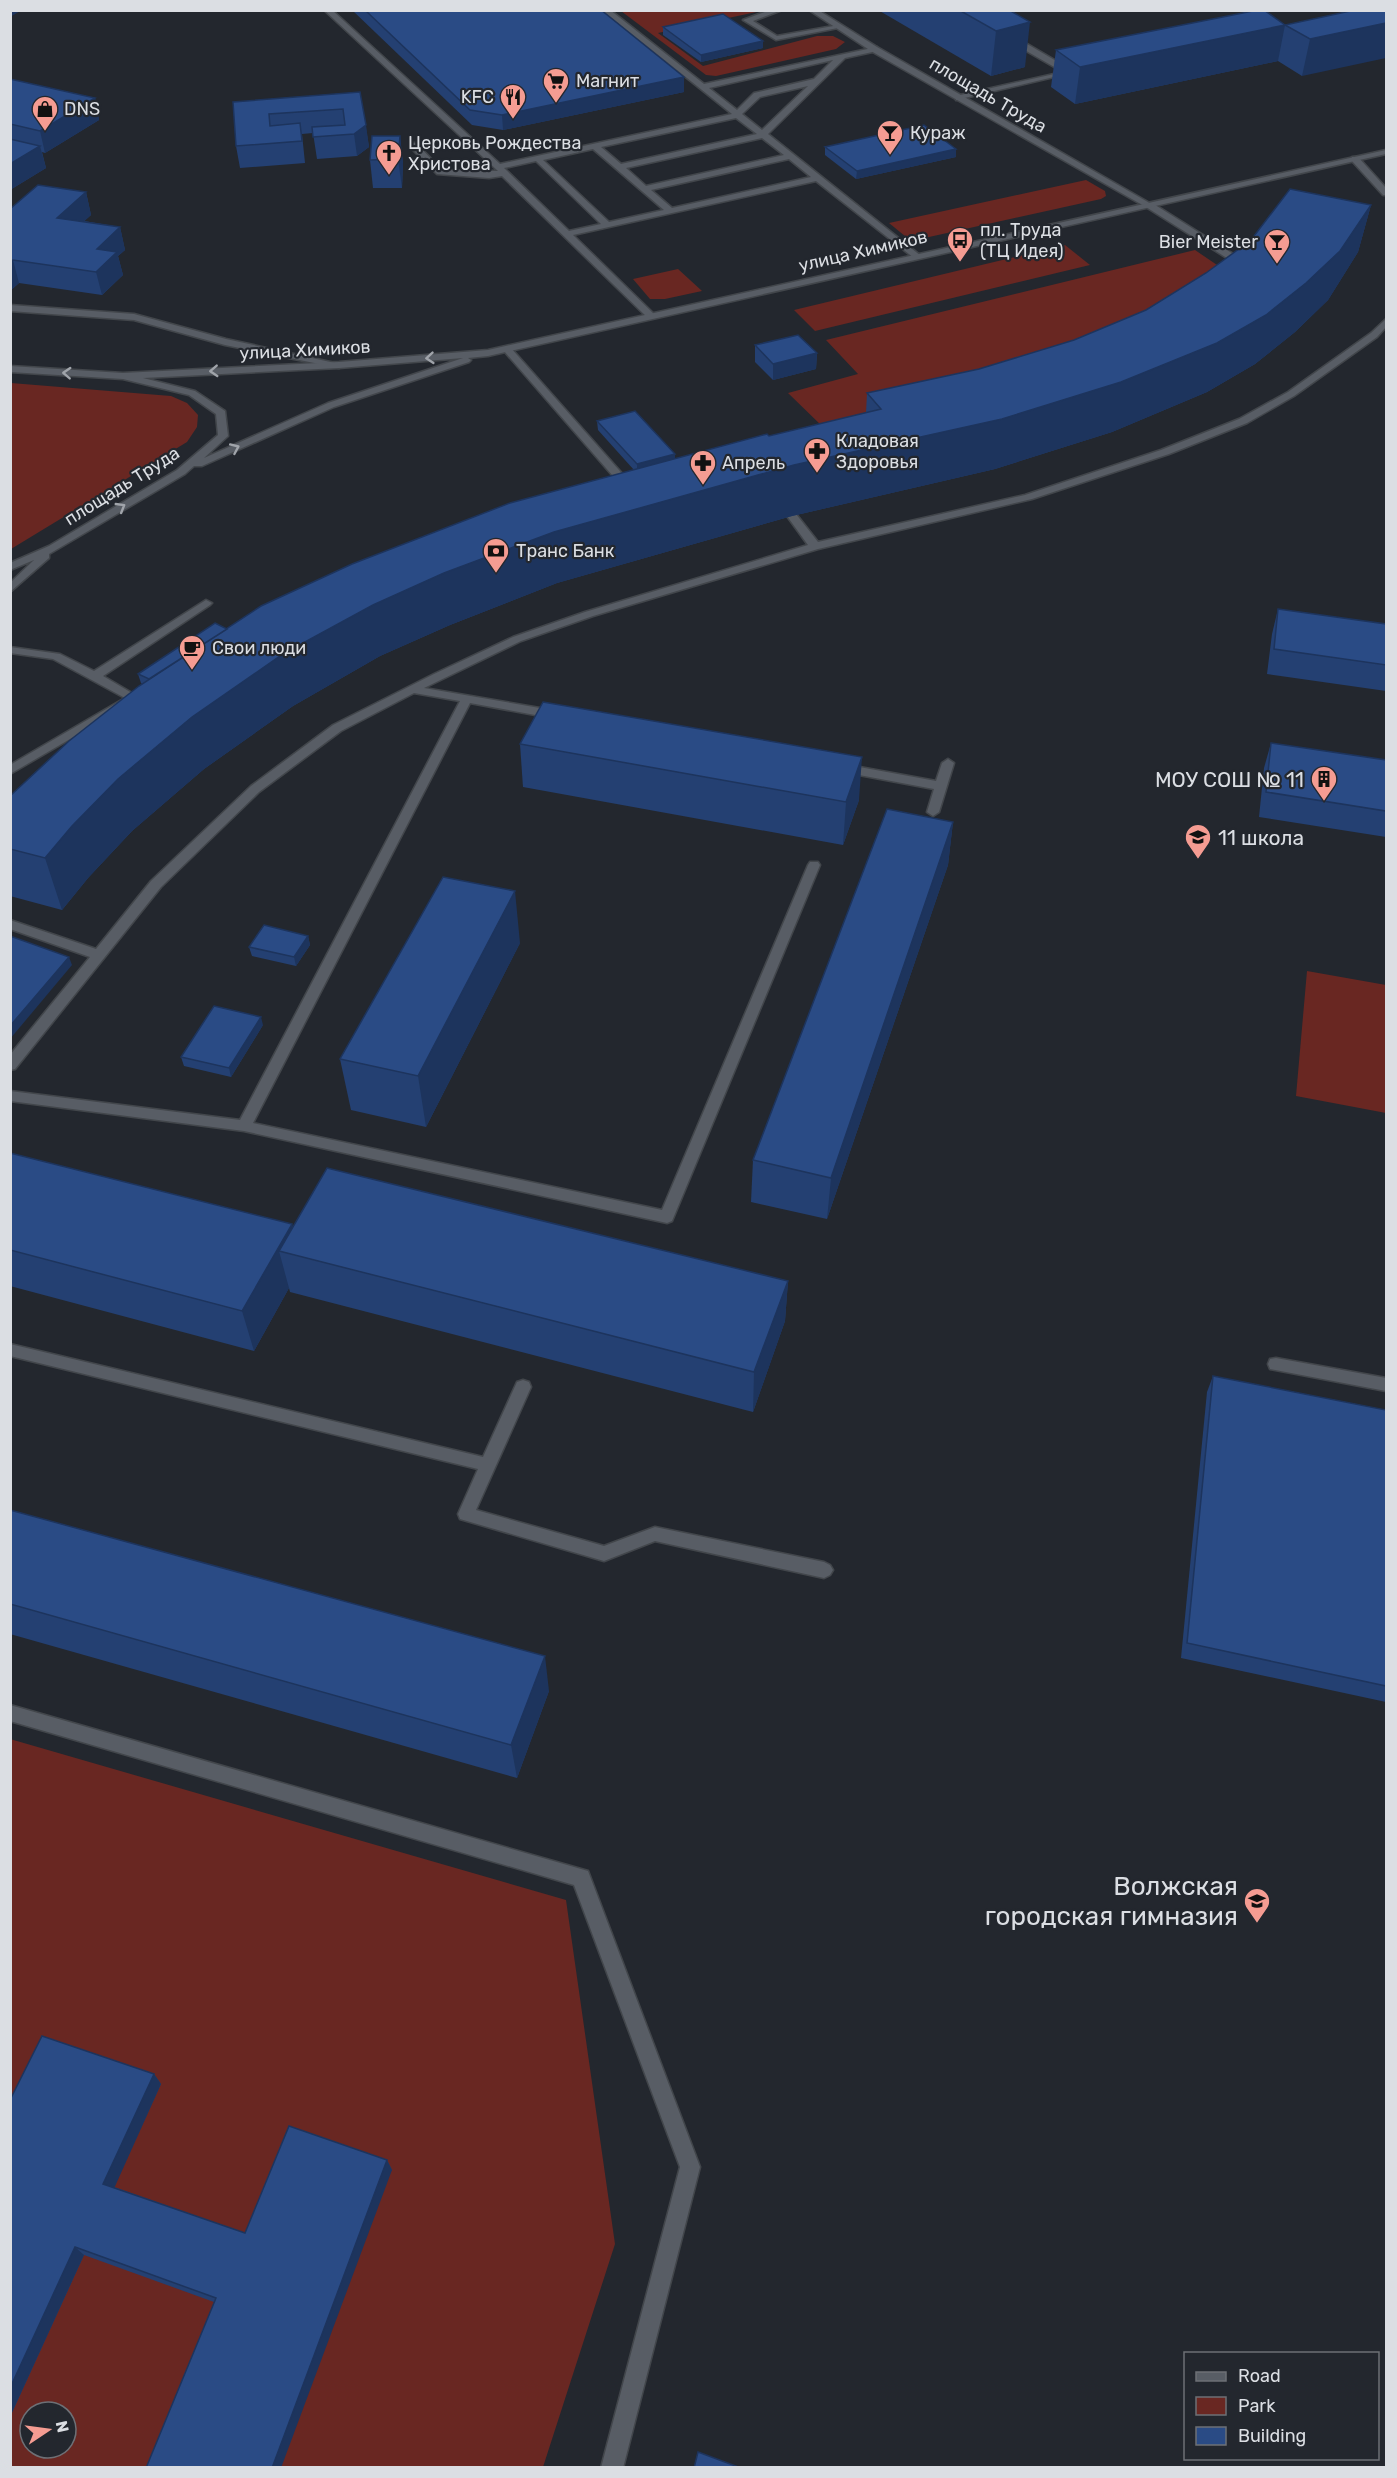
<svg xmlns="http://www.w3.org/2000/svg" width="1397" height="2478" font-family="Rubik,sans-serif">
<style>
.green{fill:#692722;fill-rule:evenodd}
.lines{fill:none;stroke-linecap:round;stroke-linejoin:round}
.service-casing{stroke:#42464b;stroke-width:3}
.minor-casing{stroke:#42464b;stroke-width:3}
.tertiary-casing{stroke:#42464b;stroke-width:3}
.service{fill:#585d65;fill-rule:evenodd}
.minor{fill:#585d65;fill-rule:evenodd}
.tertiary{fill:#585d65;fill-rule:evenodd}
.wall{fill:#244072}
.shaded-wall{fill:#1d345d}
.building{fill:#2a4b85;stroke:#1d345d;stroke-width:1.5}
.oneway{stroke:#a0a4aa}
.labels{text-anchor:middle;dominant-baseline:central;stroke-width:4.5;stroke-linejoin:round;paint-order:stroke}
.far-poi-label{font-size:18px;fill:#dbdee3;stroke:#23272e;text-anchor:start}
.far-street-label{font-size:18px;fill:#dbdee3;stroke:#23272e}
.poi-label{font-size:21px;fill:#dbdee3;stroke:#23272e;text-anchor:end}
.near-poi-label{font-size:26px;fill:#dbdee3;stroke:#23272e;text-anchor:end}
</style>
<rect width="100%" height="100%" fill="#23272e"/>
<g class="green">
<polygon points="621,11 761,11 658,33 703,66 817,36 833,36 845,42 836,49 716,76 706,75"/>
<polygon points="1086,180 1105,191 1106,196 1101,199 911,241 889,223"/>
<polygon points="1065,245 1090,265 815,331 794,310"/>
<polygon points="1195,250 1220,267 1111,348 824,428 788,393 858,374 826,340"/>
<polygon points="678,269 702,291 665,299 650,299 633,279"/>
<polygon points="11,383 171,396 187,403 198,415 197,427 187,442 11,549"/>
<polygon points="1307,971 1386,985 1386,1113 1296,1096"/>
<path d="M10,1739l556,161 49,344 -72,223h-532zM30,2412h36v36h-36z"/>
</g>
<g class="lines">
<g class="service-casing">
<g id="service">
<path d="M324,10h8l168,154 232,-50 -130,-104h8l94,74 173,-37v4l-32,7 -77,76 153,122 -7,2 -98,-77 -243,54 84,82 -8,2 -147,-143 -13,2 -52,-4 -27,-27v-4h6l26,27 56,1zM833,60l-19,19 -60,14 -17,17 -28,-22zM808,86l-46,44 -20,-16 18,-17zM736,118l21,16 -136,30 -20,-17zM762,138l22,17 -138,31 -20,-18zM593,149l71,61 -55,12 -66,-62zM789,159l22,18 -139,31 -21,-18zM536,161l65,63 -32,7 -65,-63z"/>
<polygon points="770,10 782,10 753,21 777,36 839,25 843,27 776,40 743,20"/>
<polygon points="1009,37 1015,37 1075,72 956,100 956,96 1063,72 1009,41"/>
<polygon points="1352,157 1358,157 1386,188 1386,195 1383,195 1352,161"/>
<polygon points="1146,203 1152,203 1238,257 1239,259 1233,273 1225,271 1230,260 1146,207"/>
<polygon points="10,305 134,314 226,339 344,365 339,368 225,345 134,320 10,311"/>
<polygon points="1386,319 1386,327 1377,337 1294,396 1247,423 1169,454 1032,499 818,549 593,616 521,641 424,688 557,711 563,715 557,719 470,703 253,1123 662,1210 808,865 810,862 818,862 820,865 672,1221 667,1223 244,1131 10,1101 10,1091 240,1120 460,701 414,693 341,731 259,792 161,887 15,1069 10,1070 10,1055 90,957 10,929 10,920 96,949 151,881 251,786 333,725 434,674 513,637 585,612 808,545 787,516 788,514 796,514 818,542 1025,495 1161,450 1239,419 1288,392 1371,333"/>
<polygon points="504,347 510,347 634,487 634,491 626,491 504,351"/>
<polygon points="206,600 212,603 210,605 103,676 137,696 137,700 10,774 10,765 125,698 53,659 10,653 10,647 60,654 94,671"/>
<polygon points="948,759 954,763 939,812 933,816 927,812 934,789 843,772 837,768 843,764 936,781 942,763"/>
<polygon points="10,1344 483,1457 517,1382 523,1380 529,1382 531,1387 476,1510 604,1546 655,1527 824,1562 830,1565 833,1570 830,1575 824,1578 655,1541 604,1561 460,1519 458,1514 478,1469 10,1356"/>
<polygon points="1276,1358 1386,1378 1386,1391 1270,1369 1268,1364 1270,1359"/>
<polygon points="10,1705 588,1871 700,2167 623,2468 601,2468 680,2167 574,1885 10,1721"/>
</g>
</g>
<g class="minor-casing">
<polygon id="minor" points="809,10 818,10 877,47 1153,205 1146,207 871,51"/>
</g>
<g class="tertiary-casing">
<path id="tertiary" d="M1386,150v4l-898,202 -20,2 3,2 -2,2 -135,45 -132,59h-8l-9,8 -136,80v4l-39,34v-9l24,-23 -24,10v-7l39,-17 128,-76 41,-35 -2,-21 -27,-19 -66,-16 -113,-7v-6l113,7 216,-11 149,-12zM463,358l-135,45 -124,55 24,-22 -3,-25 -30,-20 -52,-13 196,-10z"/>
</g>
<use href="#service" class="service"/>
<use href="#minor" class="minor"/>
<use href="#tertiary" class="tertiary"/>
</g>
<g class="wall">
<polygon points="352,10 601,10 684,92 503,130 472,125"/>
<polygon points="878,10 1009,10 1025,67 991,76"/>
<polygon points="1355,10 1302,76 1278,61 1075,104 1051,87 1056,50 1285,25"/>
<polygon points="663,27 763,48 701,62 663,35"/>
<polygon points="10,79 95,98 99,120 45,153 42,152 46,168 10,190"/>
<polygon points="360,92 369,147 357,156 317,159 313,133 302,134 305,163 240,168 236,146 233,102"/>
<polygon points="400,136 403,164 402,188 373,188 370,160"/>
<polygon points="825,147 956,149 956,157 856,179 825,155"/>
<polygon points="86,192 91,215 84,221 120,227 125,250 118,256 123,275 102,295 19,283 10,291 10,209"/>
<polygon points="1371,205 1358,252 1328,300 1295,332 1255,364 1207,392 1112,432 995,469 792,516 557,583 450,625 380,656 293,706 204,769 132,831 88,878 62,910 10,896 10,796 142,684 141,683 138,674 227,629 634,470 598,430 597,421 675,454 675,459 866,413 867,393 979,369 1074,340 1146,310"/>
<polygon points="755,345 817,353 816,369 773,380 755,362"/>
<polygon points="1278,609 1386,624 1386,691 1267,674 1272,634"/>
<polygon points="1271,743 1386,760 1386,837 1259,817 1264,768"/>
<polygon points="520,744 859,800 843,845 523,787"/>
<polygon points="953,822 948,865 827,1219 751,1202 753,1160"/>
<polygon points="308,936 310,945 296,966 252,956 249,947"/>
<polygon points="520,943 426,1127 351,1110 340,1059"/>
<polygon points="263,1025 231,1077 184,1066 181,1057"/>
<polygon points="10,1153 292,1224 293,1228 788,1281 785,1321 753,1412 290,1292 289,1288 254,1351 10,1286"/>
<polygon points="1213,1376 1386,1410 1386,1702 1181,1658 1207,1392"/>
<polygon points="10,1510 549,1691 517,1778 10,1634"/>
<polygon points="154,2074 161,2084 114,2187 245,2233 387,2160 392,2170 214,2302 84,2255 10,2417 10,2100"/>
</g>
<g class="shaded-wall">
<polygon points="10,10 22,10 10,17"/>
<polygon points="1030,22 1025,67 991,76 996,31"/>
<polygon points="1386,23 1386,58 1302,76 1310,39"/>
<polygon points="1285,25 1278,61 1075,104 1080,67"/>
<polygon points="763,41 763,48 701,62 701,55"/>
<polygon points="684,77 684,92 503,130 502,115"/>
<polygon points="95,98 99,120 45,153 40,131"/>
<polygon points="366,125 369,147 357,156 354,134"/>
<polygon points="400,136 403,164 402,188 398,159"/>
<polygon points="40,146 46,168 10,190 10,164"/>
<polygon points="956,149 956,157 856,179 857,171"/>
<polygon points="86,192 91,215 63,241 57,218"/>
<polygon points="1371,205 1358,252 1328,300 1295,332 1255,364 1207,392 1112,432 995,469 792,516 557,583 450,625 380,656 293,706 204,769 132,831 88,878 62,910 45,858 72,826 118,779 192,717 283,654 373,605 444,573 554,532 794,465 1002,419"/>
<polygon points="120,227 125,250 118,256 123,275 102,295 96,272 97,249"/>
<polygon points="13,260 19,283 10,291 10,262"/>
<polygon points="817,353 816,369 773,380 773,364"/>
<polygon points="675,454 675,462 637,472 637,464"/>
<polygon points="862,757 859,800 843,845 846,802"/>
<polygon points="953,822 948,865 827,1219 831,1178"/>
<polygon points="515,891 520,943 426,1127 418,1076"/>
<polygon points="308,936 310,945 296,966 294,957"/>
<polygon points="69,957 72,965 10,1039 10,1026"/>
<polygon points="261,1017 263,1025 231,1077 229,1068"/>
<polygon points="292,1224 300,1256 279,1251 289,1288 254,1351 242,1311"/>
<polygon points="788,1281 785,1321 753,1412 754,1372"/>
<polygon points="545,1656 549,1691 517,1778 511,1745"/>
<polygon points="154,2074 161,2084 112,2193 103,2184"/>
<polygon points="387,2160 392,2170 281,2468 272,2468"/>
<polygon points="75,2247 84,2255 10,2417 10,2388"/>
</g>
<g class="building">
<polygon points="365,10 601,10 684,77 502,115 470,110"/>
<polygon points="959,10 1009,10 1030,22 996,31"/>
<polygon points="1258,10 1264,10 1285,25 1080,67 1056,50"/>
<polygon points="1355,10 1386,10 1386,23 1310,39 1285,25"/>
<polygon points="723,14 763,41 701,55 663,27"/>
<polygon points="10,79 95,98 40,131 10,124"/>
<polygon points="360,92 366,125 354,134 313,137 312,127 345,125 343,109 269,114 270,126 300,123 302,141 236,146 233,102"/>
<polygon points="924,125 956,149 857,171 825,147"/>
<polygon points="372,136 400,136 398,159 370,160"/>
<polygon points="10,139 40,146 10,164"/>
<polygon points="38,185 86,192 57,218 120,227 97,249 117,252 96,272 13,260 10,262 10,209"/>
<polygon points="1290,189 1371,205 1340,251 1306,283 1266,315 1217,343 1121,382 1002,419 794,465 554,532 444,573 373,605 283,654 192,717 118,779 72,826 45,858 10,849 10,796 69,741 139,686 261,606 352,564 510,503 767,434 769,436 881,409 867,393 979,369 1074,340 1146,310 1206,273 1251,240"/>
<polygon points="798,335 817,353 773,364 755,345"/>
<polygon points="635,411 675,454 637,464 597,421"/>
<polygon points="1278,609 1386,624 1386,665 1274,649"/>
<polygon points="215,623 227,629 149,679 138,674"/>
<polygon points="543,702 862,757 846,802 520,744"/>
<polygon points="1271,743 1386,760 1386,811 1266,792"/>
<polygon points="887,809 953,822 831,1178 753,1160"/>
<polygon points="443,877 515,891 418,1076 340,1059"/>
<polygon points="264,925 308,936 294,957 249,947"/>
<polygon points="10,936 69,957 10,1026"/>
<polygon points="214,1006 261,1017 229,1068 181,1057"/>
<polygon points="10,1153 292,1224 242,1311 10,1250"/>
<polygon points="327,1168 788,1281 754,1372 279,1251"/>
<polygon points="1213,1376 1386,1410 1386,1686 1187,1643"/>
<polygon points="10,1510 545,1656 511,1745 10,1604"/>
<polygon points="42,2036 154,2074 103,2184 245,2233 289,2126 387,2160 272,2468 146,2468 216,2298 75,2247 10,2388 10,2100"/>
<polygon points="698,2452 741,2468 694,2468"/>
</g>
<defs><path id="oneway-chevron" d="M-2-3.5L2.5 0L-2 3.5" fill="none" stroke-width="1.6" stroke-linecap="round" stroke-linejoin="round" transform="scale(1.5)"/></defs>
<g class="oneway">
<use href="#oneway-chevron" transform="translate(430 358) rotate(175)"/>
<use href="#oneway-chevron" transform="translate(214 371) rotate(177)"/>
<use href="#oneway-chevron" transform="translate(67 373) rotate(-177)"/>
<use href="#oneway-chevron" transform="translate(235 448) rotate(-24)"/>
<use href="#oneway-chevron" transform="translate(121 507) rotate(-31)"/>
</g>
<defs>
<g id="supermarket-pin" transform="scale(1.35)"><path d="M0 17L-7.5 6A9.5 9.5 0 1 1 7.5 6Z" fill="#f59c92" stroke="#23272e"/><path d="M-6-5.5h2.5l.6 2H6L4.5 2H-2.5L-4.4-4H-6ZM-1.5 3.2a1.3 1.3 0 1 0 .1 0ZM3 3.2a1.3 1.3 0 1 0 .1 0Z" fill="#111"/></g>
<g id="restaurant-pin" transform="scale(1.35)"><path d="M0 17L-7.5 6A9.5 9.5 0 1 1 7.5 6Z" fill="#f59c92" stroke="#23272e"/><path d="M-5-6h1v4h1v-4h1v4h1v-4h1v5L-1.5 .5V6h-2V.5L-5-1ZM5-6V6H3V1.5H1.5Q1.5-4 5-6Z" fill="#111"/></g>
<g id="shop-pin" transform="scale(1.35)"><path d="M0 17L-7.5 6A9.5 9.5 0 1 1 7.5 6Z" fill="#f59c92" stroke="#23272e"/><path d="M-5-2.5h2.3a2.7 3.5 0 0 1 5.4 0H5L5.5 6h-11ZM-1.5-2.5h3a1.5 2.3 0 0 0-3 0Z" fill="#111"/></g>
<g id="bar-pin" transform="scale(1.35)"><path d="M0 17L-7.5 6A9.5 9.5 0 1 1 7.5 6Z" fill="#f59c92" stroke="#23272e"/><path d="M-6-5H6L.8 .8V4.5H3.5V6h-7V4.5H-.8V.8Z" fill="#111"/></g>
<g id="church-pin" transform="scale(1.35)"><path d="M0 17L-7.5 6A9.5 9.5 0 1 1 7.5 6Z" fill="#f59c92" stroke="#23272e"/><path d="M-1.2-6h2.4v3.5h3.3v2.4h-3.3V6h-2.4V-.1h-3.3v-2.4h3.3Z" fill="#111"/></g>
<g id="bus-pin" transform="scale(1.35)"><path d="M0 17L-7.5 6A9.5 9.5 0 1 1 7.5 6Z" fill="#f59c92" stroke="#23272e"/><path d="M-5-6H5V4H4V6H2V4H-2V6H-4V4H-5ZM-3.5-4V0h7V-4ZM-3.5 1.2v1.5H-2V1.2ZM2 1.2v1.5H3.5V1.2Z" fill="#111"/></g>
<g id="pharmacy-pin" transform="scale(1.35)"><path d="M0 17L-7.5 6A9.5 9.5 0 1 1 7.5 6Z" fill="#f59c92" stroke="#23272e"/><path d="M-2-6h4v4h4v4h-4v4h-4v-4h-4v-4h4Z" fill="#111"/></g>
<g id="bank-pin" transform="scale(1.35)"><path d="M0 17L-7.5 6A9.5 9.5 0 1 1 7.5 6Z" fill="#f59c92" stroke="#23272e"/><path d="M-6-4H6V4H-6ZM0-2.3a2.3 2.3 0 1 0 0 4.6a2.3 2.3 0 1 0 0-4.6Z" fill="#111"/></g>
<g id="cafe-pin" transform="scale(1.35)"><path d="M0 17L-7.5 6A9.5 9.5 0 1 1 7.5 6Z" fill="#f59c92" stroke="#23272e"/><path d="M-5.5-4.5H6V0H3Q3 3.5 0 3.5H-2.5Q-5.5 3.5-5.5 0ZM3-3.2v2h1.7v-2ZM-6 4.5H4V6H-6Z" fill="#111"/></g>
<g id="building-pin" transform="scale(1.35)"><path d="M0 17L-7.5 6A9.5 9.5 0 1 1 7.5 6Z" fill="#f59c92" stroke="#23272e"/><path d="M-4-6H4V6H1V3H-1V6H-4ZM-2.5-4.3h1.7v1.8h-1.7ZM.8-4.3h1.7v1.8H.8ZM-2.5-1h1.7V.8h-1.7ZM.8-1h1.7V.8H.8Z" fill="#111"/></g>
<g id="school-pin" transform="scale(1.35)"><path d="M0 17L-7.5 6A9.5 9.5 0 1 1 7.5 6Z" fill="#f59c92" stroke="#23272e"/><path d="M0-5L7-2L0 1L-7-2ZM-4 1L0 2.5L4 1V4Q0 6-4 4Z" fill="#111"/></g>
</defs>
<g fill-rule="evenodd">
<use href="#supermarket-pin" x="556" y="81"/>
<use href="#restaurant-pin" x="513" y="97"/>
<use href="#shop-pin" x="45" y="109"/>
<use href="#bar-pin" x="890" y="133"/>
<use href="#church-pin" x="389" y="153"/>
<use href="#bus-pin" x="960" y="240"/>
<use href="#bar-pin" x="1277" y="242"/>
<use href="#pharmacy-pin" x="817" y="451"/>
<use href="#pharmacy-pin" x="703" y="463"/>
<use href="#bank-pin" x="496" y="551"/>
<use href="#cafe-pin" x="192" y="648"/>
<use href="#building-pin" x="1324" y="779"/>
<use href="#school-pin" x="1198" y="837"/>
<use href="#school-pin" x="1257" y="1901"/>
</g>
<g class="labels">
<g class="far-poi-label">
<text x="576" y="81">Магнит</text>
<text x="494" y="97" text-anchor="end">KFC</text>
<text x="64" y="109">DNS</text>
<text x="910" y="133">Кураж</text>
<text x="408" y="143">Церковь Рождества<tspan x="408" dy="21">Христова</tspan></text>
<text x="980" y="230">пл. Труда<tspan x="980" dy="21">(ТЦ Идея)</tspan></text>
<text x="1258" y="242" text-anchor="end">Bier Meister</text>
<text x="836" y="441">Кладовая<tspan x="836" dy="21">Здоровья</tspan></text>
<text x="722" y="463">Апрель</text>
<text x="516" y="551">Транс Банк</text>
<text x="212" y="648">Свои люди</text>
</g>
<g class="far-street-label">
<text transform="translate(988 95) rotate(30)">площадь Труда</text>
<text transform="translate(863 251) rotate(-13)">улица Химиков</text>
<text transform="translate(305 350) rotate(-3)">улица Химиков</text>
<text transform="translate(122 486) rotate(-32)">площадь Труда</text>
</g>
<g class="poi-label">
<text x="1304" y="779">МОУ СОШ № 11</text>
<text x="1218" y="837" text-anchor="start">11 школа</text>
</g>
<g class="near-poi-label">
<text x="1238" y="1886">Волжская<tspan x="1238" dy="30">городская гимназия</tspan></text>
</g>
</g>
<rect width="1397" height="2478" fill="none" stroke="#dbdee3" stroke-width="24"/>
<rect x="1184" y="2352" width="195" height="108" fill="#23272e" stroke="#6d7076" stroke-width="1.5"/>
<rect x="1196" y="2372" width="30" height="9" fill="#585d65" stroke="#6d7076" stroke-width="1.5"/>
<text x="1238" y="2382" font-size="18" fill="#dbdee3">Road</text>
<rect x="1196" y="2397" width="30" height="18" fill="#692722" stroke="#6d7076" stroke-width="1.5"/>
<text x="1238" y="2412" font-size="18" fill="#dbdee3">Park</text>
<rect x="1196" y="2427" width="30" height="18" fill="#2a4b85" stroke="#6d7076" stroke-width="1.5"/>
<text x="1238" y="2442" font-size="18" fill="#dbdee3">Building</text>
<g transform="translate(48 2430) rotate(77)"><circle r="28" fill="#23272e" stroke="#6d7076" stroke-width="1.5"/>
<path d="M0-4.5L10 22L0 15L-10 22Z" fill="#f59c92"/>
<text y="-9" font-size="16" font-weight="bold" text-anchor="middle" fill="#dbdee3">N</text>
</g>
</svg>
